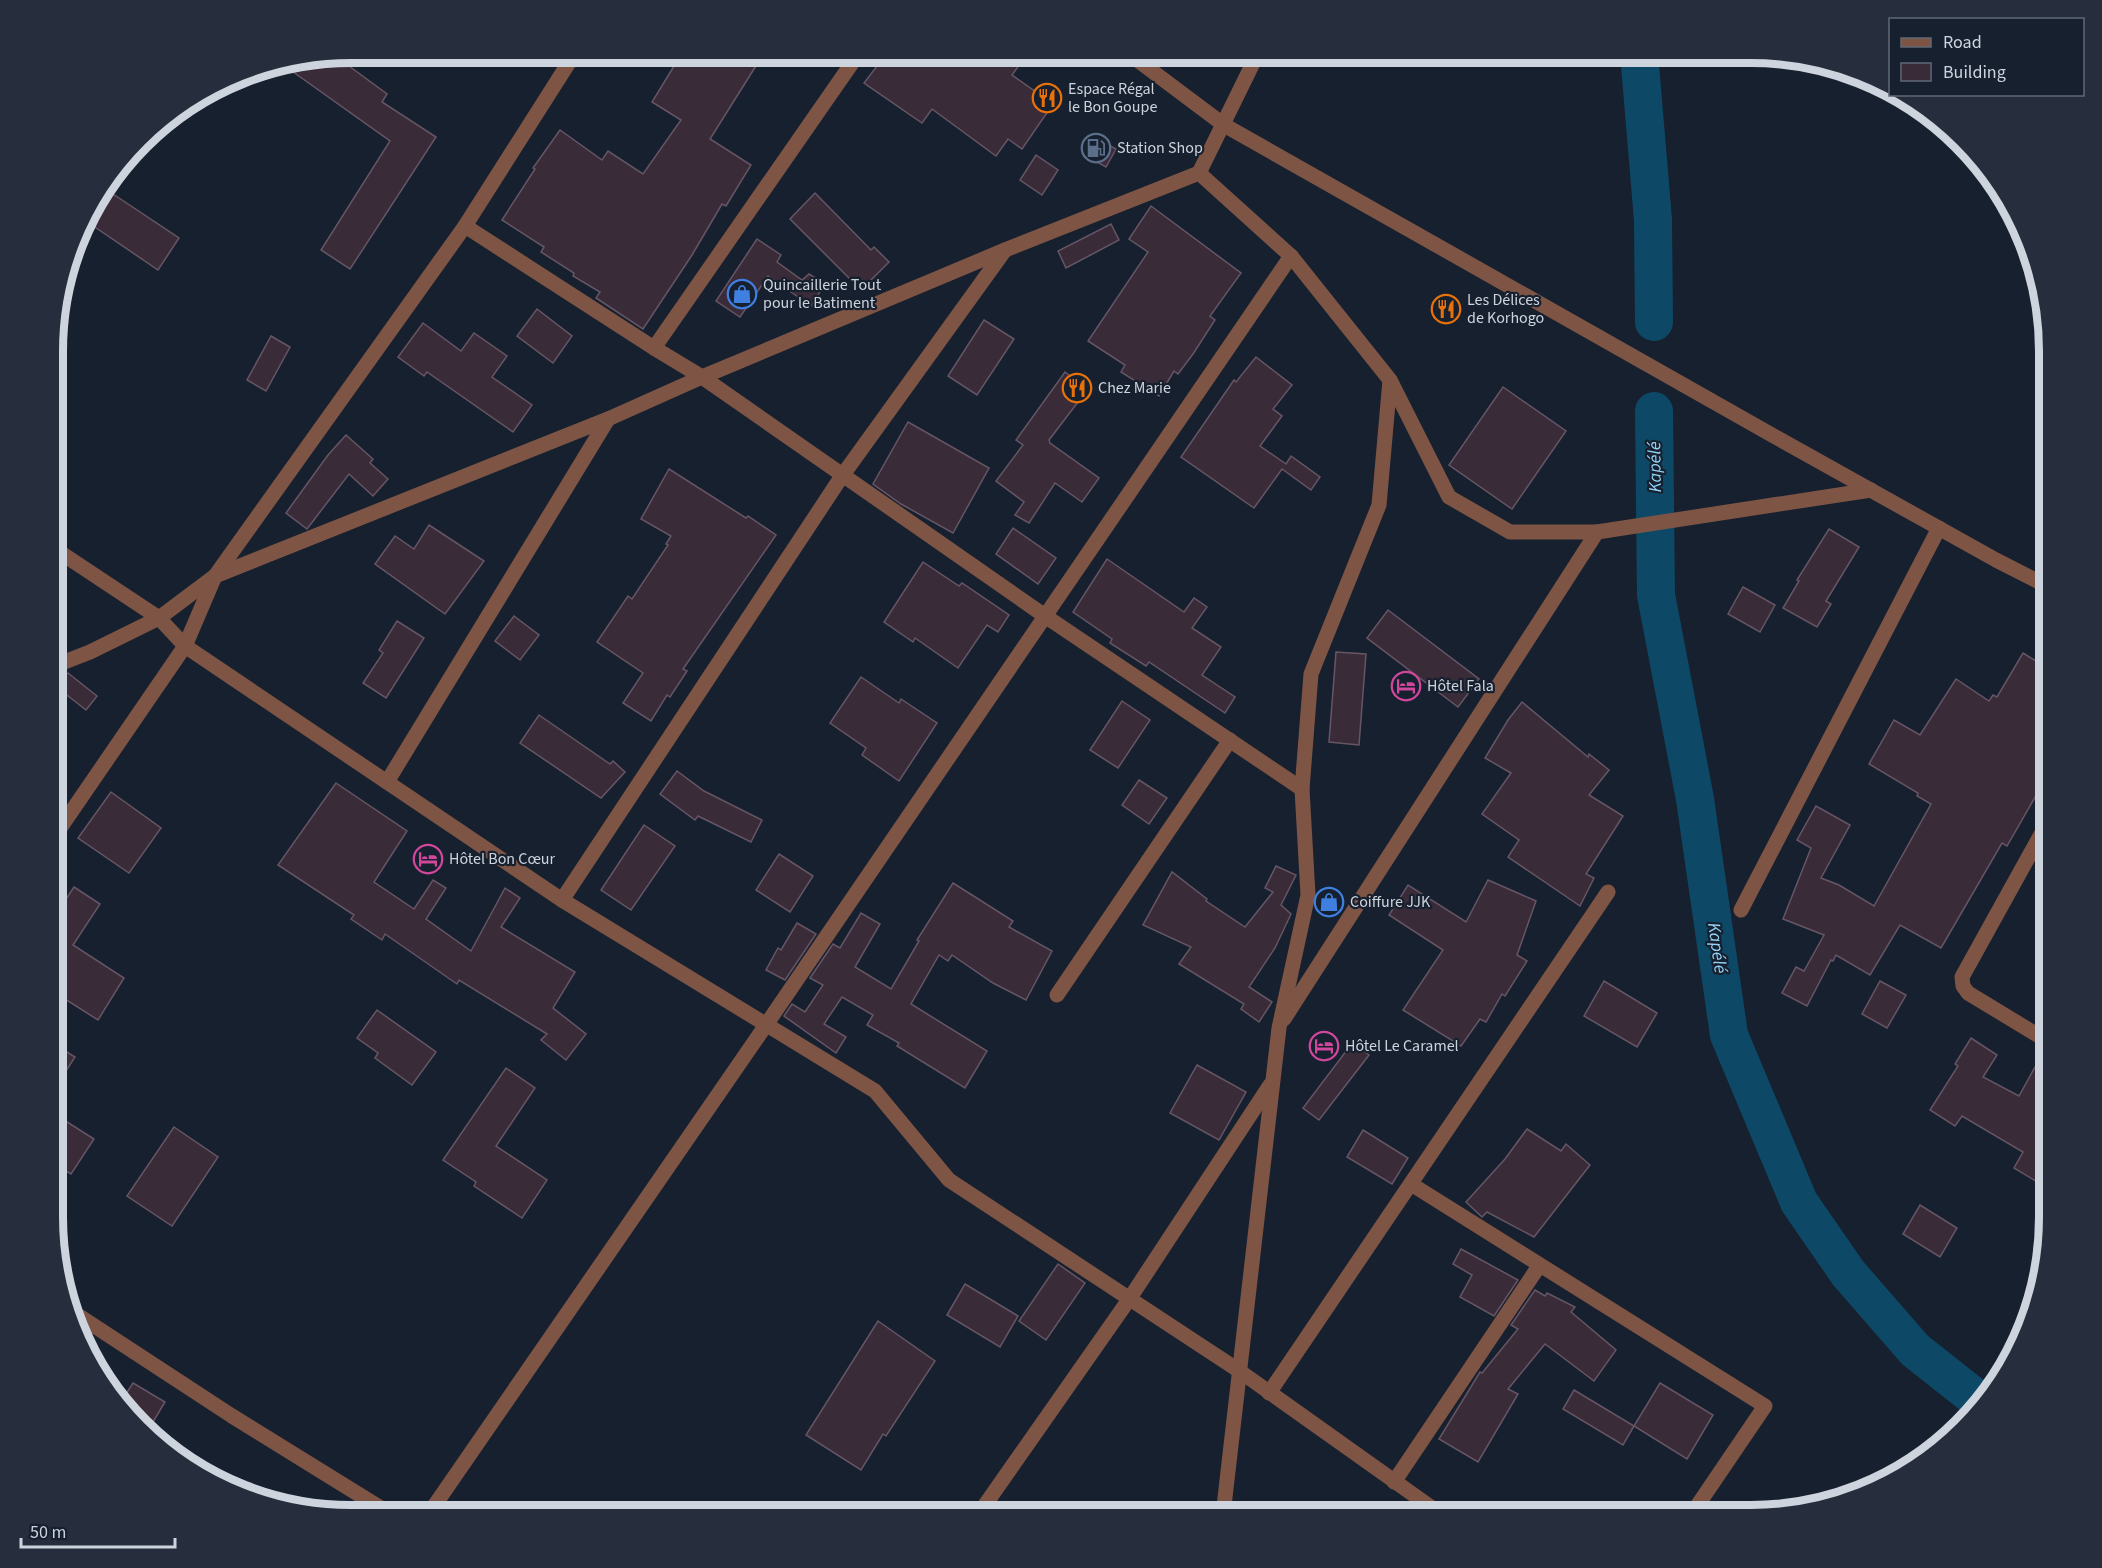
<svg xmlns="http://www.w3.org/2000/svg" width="2102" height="1568" font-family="'Source Sans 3',sans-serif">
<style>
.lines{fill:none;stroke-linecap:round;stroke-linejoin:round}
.river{stroke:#0d4966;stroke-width:38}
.building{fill:#3a2b39;stroke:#665665;stroke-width:1.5}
.minor{stroke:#7e5544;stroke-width:15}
.tertiary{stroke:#7e5544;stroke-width:15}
.labels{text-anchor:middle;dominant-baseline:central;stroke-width:4.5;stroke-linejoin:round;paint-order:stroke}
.poi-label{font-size:16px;fill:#cdd4de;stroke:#17202f;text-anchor:start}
.water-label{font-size:18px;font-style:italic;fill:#94d4fa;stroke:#17202f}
.rim{fill:none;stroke:#cdd4de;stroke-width:8}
</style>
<rect width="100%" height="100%" fill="#17202f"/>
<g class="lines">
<g class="river">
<polyline points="1639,53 1653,220 1654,322"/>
<polyline points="1654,411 1656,595 1695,799 1729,1035 1799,1202 1848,1273 1915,1350 1982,1403"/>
</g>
</g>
<g class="building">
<polygon points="682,53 764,53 710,139 751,165 726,206 722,204 692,255 643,329 596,298 600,292 573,276 574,273 541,252 544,247 502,220 535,169 533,168 560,130 602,160 608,151 643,174 681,120 652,102"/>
<polygon points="887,53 1028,53 1012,75 1053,104 1022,149 1008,139 996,156 932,109 922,123 864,83"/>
<polygon points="334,55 387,94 382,102 436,137 350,269 321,250 390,141 282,64"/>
<polygon points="1094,137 1116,149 1106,167 1084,155"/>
<polygon points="1036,155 1058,170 1042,195 1020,180"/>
<polygon points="104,188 179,238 158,270 86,221 92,202"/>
<polygon points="815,193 871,250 874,247 889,262 861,290 790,219"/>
<polygon points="1151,206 1241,273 1210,316 1215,320 1193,354 1178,374 1174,371 1159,396 1121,372 1125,365 1088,341 1148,252 1129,239"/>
<polygon points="1111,224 1119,240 1066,268 1058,251"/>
<polygon points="757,239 781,255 777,262 802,280 809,274 825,284 811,306 768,276 740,317 716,301"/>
<polygon points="537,309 572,336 553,363 517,336"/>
<polygon points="984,320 1014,339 977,395 948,376"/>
<polygon points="423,323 461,351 474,333 507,356 492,377 532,405 513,432 427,372 424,376 398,357"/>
<polygon points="271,336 290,347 266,391 247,380"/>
<polygon points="1256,357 1292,385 1273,409 1282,416 1260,446 1286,464 1291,456 1320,477 1311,490 1282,469 1254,508 1181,457 1234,380 1236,382"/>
<polygon points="1065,372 1088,389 1049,440 1050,443 1099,478 1082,502 1055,483 1029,523 1015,515 1024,502 996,481 1023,445 1016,440"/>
<polygon points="1503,387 1566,431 1512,509 1449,465"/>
<polygon points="908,422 989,468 953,533 901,504 873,484"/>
<polygon points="346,435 373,459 370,463 388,479 373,496 349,474 307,529 286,513 328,455"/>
<polygon points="669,469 746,518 748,516 776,535 683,669 687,671 670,697 667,695 651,721 623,703 643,673 597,642 628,596 632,599 668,545 666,544 671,536 641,519"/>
<polygon points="429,525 484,561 445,614 375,564 395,536 414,549"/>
<polygon points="1013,528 1056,558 1038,584 996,554"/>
<polygon points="1829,529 1859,547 1826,601 1831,604 1817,627 1783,608 1799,581 1797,580"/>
<polygon points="1107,559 1184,612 1194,598 1207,607 1192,628 1221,647 1202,675 1235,697 1225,713 1149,662 1146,666 1110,643 1112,639 1073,612"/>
<polygon points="923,562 959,586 962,583 1009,615 998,632 987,625 958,668 915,638 913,642 884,622"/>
<polygon points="1743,587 1775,605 1760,632 1728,614"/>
<polygon points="1388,610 1479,679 1458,707 1367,638"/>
<polygon points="514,616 539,635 520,660 495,641"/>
<polygon points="397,621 424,638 386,698 363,683 383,653 379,650"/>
<polygon points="1336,652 1366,654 1359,745 1329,742"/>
<polygon points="2023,653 2049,669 2049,773 2007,846 2002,843 1941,948 1900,925 1870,975 1836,955 1833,961 1831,960 1807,1006 1782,993 1796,967 1804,971 1824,935 1783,919 1811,848 1797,840 1816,806 1850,825 1821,878 1839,885 1874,906 1931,804 1917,796 1918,793 1869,764 1894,720 1920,735 1956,679 1989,701 1993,695 1997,697"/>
<polygon points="68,673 97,696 86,710 54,685 54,679"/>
<polygon points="861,677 899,703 901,699 937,723 899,781 862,755 866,748 830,723"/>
<polygon points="1122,701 1150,720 1118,768 1090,750"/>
<polygon points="1522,702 1588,757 1589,754 1609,770 1589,795 1623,816 1586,874 1594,878 1580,906 1508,857 1519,840 1482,814 1511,773 1485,758 1508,720"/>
<polygon points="539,715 610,764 613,761 625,772 601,798 520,743"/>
<polygon points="677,771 704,791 762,820 751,842 698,816 695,820 660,794"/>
<polygon points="1139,780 1167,798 1149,824 1122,805"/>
<polygon points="336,783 407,831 374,882 414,909 433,880 446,888 426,919 471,951 505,888 520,898 501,927 575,972 553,1008 586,1034 566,1060 541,1040 547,1034 459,980 457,984 385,934 382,940 351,919 354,915 278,865"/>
<polygon points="111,792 161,828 129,873 78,838"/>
<polygon points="644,825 675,846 631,910 601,890"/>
<polygon points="779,854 813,876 790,912 756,890"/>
<polygon points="1276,866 1296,875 1281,905 1291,914 1275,948 1249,987 1272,1002 1259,1022 1241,1009 1244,1004 1179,964 1191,947 1143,925 1172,872 1207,899 1206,901 1245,927 1273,892 1265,888"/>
<polygon points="1488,880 1536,901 1517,955 1527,961 1505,996 1502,994 1486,1022 1480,1019 1461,1046 1403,1010 1443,950 1389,915 1408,885 1466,922"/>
<polygon points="953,883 1013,921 1009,927 1052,951 1026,1000 993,983 952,955 948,961 939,955 911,1004 987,1051 965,1088 897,1046 899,1043 867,1025 873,1015 842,997 824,1024 846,1037 836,1053 784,1016 792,1004 805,1012 823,985 810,978 833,944 840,948 861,913 880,924 855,967 891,989 919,941 917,940"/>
<polygon points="74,887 100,904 73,945 124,978 98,1020 54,992 54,917"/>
<polygon points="797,923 816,934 785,980 766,970 778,948 781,950"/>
<polygon points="1604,981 1657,1013 1637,1047 1584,1016"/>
<polygon points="1880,981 1906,995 1887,1028 1862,1014"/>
<polygon points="377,1010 436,1052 412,1085 375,1058 378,1053 357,1038"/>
<polygon points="1971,1038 1997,1055 1983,1077 2019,1096 2035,1067 2049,1075 2049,1126 2040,1140 2049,1145 2049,1189 2014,1168 2023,1152 1962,1116 1955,1126 1930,1110 1958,1066 1955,1064"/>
<polygon points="1353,1042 1369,1055 1319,1120 1303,1108"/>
<polygon points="54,1044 75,1057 53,1091 54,1060"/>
<polygon points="1197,1065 1246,1092 1219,1140 1170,1113"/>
<polygon points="506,1068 535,1088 496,1146 547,1180 522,1218 474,1186 476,1182 443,1160"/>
<polygon points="53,1113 94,1139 71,1174 53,1163"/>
<polygon points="174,1127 218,1157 172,1226 127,1196"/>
<polygon points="1527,1129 1561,1151 1566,1144 1590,1165 1534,1237 1487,1212 1482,1217 1466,1202 1505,1159"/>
<polygon points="1363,1130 1408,1158 1392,1184 1347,1157"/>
<polygon points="1920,1205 1957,1228 1940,1257 1903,1234"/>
<polygon points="1461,1249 1518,1280 1494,1316 1460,1297 1472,1275 1453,1264"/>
<polygon points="1058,1264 1085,1283 1046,1340 1019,1321"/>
<polygon points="965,1284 1018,1316 1000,1347 947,1315"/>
<polygon points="1535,1290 1545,1296 1547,1293 1575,1307 1571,1312 1616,1350 1594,1381 1545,1344 1508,1389 1518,1394 1478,1462 1439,1439 1480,1372 1482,1373 1518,1329 1511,1325"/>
<polygon points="878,1321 935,1361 886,1436 883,1434 861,1470 806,1435"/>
<polygon points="133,1383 165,1402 147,1432 122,1400"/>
<polygon points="1660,1383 1713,1415 1687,1459 1634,1426"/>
<polygon points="1574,1390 1634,1426 1623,1445 1563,1409"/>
</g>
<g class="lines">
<g class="minor">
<polyline points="1199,173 1291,256 1390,380 1449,497 1510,532 1597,532 1871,490"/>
<polyline points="465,226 654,348 702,377 1045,616 1302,789"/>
<polyline points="654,348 859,53"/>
<polyline points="55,549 159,618 185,646 562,900 875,1091 949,1180 1238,1370 1442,1515"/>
<polyline points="54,666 90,652 159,618 215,576 608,419 702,377 1005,250 1199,173 1258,53"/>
<polyline points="387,782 608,419"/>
<polyline points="54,837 185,646 215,576 465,226 575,53"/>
<polyline points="562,900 842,476 1005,250"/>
<polyline points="1741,910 1939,528"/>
<polyline points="1057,995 1230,740"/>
<polyline points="1284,1019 1597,532"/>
<polyline points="2049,1042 1968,993 1963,986 1962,977 2049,820"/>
<polyline points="1411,1184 1765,1406 1691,1515"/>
<polyline points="73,1312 232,1416 392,1515"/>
<polyline points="1269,1393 1608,892"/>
<polyline points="1394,1482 1539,1266"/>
<polyline points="428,1515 766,1025 1291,256"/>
<polyline points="978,1515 1130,1298 1270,1085"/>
<polyline points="1223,1515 1279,1028 1308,895 1302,789 1311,674 1379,505 1390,380"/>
</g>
<polyline class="tertiary" points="1128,53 1224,125 1772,435 1996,560 2049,587"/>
</g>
<defs>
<g id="restaurant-ring" transform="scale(1.5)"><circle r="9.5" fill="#17202f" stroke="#e8710a" stroke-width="1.5"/><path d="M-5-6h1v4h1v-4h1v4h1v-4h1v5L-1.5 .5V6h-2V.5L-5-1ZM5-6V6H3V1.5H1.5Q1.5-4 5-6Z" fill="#e8710a"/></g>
<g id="fuel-ring" transform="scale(1.5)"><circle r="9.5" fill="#17202f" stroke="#5c6f8a" stroke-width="1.5"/><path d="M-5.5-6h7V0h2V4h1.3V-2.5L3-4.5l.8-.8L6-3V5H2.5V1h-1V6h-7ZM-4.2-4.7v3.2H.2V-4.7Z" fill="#5c6f8a"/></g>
<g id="shop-ring" transform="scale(1.5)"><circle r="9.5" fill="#17202f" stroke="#3f7fe0" stroke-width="1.5"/><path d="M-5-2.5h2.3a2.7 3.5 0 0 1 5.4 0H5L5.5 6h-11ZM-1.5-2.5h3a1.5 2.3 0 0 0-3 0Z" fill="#3f7fe0"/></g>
<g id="hotel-ring" transform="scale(1.5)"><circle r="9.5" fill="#17202f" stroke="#d1479c" stroke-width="1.5"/><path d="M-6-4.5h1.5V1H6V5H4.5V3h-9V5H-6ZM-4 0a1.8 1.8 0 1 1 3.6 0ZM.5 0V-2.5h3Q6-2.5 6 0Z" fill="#d1479c"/></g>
</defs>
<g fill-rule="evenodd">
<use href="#restaurant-ring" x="1047" y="98"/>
<use href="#fuel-ring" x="1096" y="148"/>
<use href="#shop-ring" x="742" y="294"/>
<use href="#restaurant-ring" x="1446" y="309"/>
<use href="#restaurant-ring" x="1077" y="388"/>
<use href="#hotel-ring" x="1406" y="686"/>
<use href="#hotel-ring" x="428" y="859"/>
<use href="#shop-ring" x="1329" y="902"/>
<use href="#hotel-ring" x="1324" y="1046"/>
</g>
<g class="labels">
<g class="poi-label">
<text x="1068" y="89">Espace Régal<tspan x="1068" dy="18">le Bon Goupe</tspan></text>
<text x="1117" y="148">Station Shop</text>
<text x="763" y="285">Quincaillerie Tout<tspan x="763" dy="18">pour le Batiment</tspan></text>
<text x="1467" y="300">Les Délices<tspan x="1467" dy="18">de Korhogo</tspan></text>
<text x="1098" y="388">Chez Marie</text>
<text x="1427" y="686">Hôtel Fala</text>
<text x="449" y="859">Hôtel Bon Cœur</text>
<text x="1350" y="902">Coiffure JJK</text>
<text x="1345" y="1046">Hôtel Le Caramel</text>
</g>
<g class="water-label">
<text transform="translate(1655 467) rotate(-91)">Kapélé</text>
<text transform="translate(1717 948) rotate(82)">Kapélé</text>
</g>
</g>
<path d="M0 0H2102V1568H0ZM351 63H1751A288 288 0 0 1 2039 351V1217A288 288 0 0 1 1751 1505H351A288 288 0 0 1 63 1217V351A288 288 0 0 1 351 63Z" fill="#262e3d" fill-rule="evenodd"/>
<path class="rim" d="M351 63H1751A288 288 0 0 1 2039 351V1217A288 288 0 0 1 1751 1505H351A288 288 0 0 1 63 1217V351A288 288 0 0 1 351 63Z"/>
<rect x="1889" y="18" width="195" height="78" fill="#17202f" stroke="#606875" stroke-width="1.5"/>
<rect x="1901" y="38" width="30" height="9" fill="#7e5544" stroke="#606875" stroke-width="1.5"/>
<text x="1943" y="48" font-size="18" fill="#cdd4de">Road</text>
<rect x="1901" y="63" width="30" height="18" fill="#3a2b39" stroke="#606875" stroke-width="1.5"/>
<text x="1943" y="78" font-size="18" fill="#cdd4de">Building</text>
<path d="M21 1538v9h154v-9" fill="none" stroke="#cdd4de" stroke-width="3"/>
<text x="30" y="1538" font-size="18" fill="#cdd4de" stroke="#17202f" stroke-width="4.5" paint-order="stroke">50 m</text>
</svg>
